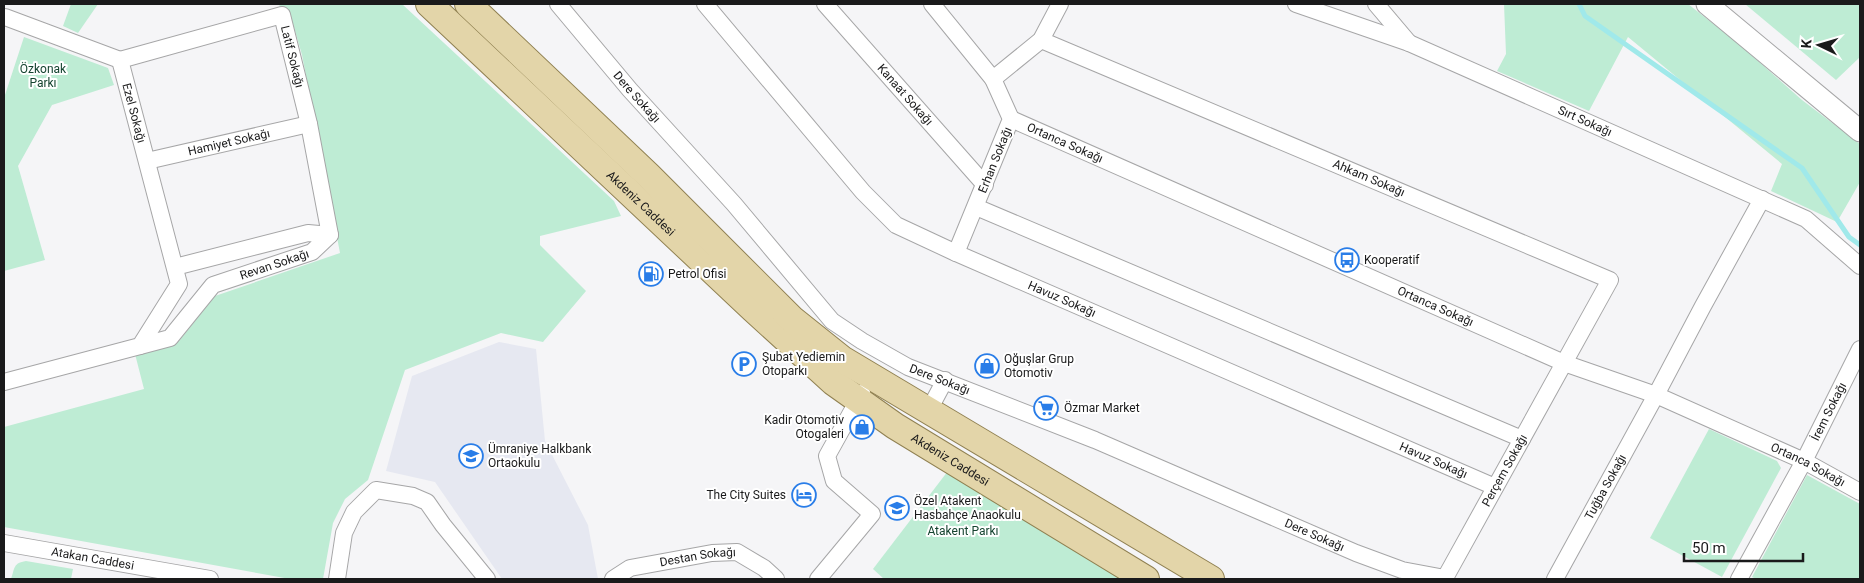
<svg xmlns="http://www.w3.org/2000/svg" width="1864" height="583" font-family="Roboto,sans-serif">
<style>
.built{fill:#e6e8f1}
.green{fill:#beecd4}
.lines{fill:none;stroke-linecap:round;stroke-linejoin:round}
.stream{stroke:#a0e9ea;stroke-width:5}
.minor-casing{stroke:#a6a6a7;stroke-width:18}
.tertiary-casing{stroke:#a6a6a7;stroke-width:23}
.primary-casing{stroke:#908152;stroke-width:28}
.minor{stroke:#fff;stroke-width:16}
.tertiary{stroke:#fff;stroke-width:21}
.primary{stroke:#e3d5a9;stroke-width:26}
.labels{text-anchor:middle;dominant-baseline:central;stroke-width:4;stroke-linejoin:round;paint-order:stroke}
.street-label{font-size:12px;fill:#1a1a1b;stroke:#fff}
.park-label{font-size:12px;fill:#14432f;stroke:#fff}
.poi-label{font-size:12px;fill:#1a1a1b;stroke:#fff;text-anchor:start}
</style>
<rect width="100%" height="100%" fill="#f5f5f7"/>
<polygon class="built" points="499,342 536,349 545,441 588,525 598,579 502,579 435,482 386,471 412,376"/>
<g class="green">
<polygon points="71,4 98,4 78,33 63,26"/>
<polygon points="279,4 402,4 614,201 621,216 540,236 540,245 586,291 543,342 501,333 405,370 368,480 345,499 333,523 323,579 290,579 4,527 4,427 144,389 135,354 179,341 215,296 340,253 302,55 289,10 280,7"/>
<polygon points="1504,4 1688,4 1739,44 1802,100 1860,144 1860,182 1837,222 1771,191 1782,164 1628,37 1589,111 1497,71 1506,54"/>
<polygon points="1745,4 1860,4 1860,57 1836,80"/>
<polygon points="24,37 108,68 114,85 52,105 18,166 45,260 4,271 4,98"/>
<polygon points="1709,429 1777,461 1781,468 1722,577 1650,538"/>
<polygon points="951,467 1137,579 884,579 873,569"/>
<polygon points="1807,475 1860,504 1860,579 1756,579 1752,577"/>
<path d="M26,561l47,8 -2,10h-60c4,-11 2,-16 15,-18z"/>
</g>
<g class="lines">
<polyline class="stream" points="1579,4 1585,16 1802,168 1849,237 1860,245"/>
<g class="minor-casing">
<g id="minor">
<path id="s1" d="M558,4l72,86 104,114 98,117 30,20 46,26 187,73 261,113 46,17 43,8 165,-298 -569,-240"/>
<path id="s2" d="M705,4l158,188 33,33 60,28 539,234"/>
<path id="s3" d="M825,4l160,181"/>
<polyline points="932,4 993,79 1011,119 956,253"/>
<path id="s4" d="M1296,4l113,39 397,176 54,47"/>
<polyline points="1376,4 1409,43"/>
<polyline points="5,17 120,60"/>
<path id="s5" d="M120,60l162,-45 27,109 21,111"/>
<polyline points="993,79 1041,40 1060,4"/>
<path id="s6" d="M1011,119l553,244 92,32 148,66 56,31"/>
<path id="s7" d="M147,161l162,-37"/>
<polyline points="976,207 1522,439"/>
<path id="s8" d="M140,346l30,-8 43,-53 99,-33 18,-17 -22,-2 -133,34"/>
<polyline points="4,382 140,346 179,284 120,60"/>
<polyline points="929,410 945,380"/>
<path id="s9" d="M4,543l206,36"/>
<polyline points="337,579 344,533 354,512 376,490 413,496 427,502 443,525 487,579"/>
<path id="s10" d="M613,579l17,-11 82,-15 25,-1 27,16 12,11"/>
<polyline points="818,579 872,514 834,481 827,456 862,393"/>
<path id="s11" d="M1555,579l101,-184 47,-89 59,-107"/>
<path id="s12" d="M1739,579l65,-118 56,-112"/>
</g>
</g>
<g class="tertiary-casing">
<polyline id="tertiary" points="1707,4 1860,131"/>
</g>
<g class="primary-casing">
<g id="primary">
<path id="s13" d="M429,4l324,305 80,73 62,44 251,153"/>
<polyline points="468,4 649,176 792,319 842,359 1211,579"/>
</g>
</g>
<use href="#minor" class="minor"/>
<use href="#tertiary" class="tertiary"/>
<use href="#primary" class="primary"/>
</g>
<defs>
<g id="bus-ring" transform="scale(1.25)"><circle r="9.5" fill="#fff" stroke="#297de8" stroke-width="1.5"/><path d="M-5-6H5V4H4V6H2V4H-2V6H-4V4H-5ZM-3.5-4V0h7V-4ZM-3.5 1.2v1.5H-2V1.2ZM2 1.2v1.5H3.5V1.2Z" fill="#297de8"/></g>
<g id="fuel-ring" transform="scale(1.25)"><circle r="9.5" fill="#fff" stroke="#297de8" stroke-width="1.5"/><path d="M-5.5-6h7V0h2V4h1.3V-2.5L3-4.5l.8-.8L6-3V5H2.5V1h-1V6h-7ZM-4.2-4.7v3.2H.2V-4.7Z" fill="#297de8"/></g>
<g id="parking-ring" transform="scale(1.25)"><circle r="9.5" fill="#fff" stroke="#297de8" stroke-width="1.5"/><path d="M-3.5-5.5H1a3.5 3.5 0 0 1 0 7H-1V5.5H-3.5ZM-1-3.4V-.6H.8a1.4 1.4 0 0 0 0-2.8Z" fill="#297de8"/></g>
<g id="shop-ring" transform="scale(1.25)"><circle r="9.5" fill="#fff" stroke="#297de8" stroke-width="1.5"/><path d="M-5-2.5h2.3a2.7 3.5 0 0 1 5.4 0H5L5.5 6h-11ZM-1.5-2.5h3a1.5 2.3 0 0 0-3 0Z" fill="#297de8"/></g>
<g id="supermarket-ring" transform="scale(1.25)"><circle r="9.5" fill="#fff" stroke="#297de8" stroke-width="1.5"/><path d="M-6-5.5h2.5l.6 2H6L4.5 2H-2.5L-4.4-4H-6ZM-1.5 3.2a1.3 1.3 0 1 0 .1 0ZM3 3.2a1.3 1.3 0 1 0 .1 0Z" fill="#297de8"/></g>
<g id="school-ring" transform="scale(1.25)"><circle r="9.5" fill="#fff" stroke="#297de8" stroke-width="1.5"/><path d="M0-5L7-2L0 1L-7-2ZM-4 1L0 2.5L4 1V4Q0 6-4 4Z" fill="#297de8"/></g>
<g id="hotel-ring" transform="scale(1.25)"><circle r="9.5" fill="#fff" stroke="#297de8" stroke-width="1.5"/><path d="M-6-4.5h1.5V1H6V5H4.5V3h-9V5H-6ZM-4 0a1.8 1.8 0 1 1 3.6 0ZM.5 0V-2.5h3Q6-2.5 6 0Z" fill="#297de8"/></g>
</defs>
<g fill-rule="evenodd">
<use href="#bus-ring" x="1347" y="260"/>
<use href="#fuel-ring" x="651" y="274"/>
<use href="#parking-ring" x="744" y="364"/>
<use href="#shop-ring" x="987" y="366"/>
<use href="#supermarket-ring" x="1046" y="408"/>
<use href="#shop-ring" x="862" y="427"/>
<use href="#school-ring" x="471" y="456"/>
<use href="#hotel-ring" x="804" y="495"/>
<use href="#school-ring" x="897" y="508"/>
</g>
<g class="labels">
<g class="street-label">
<text stroke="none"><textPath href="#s5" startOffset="211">Latif Sokağı</textPath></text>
<text stroke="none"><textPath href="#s3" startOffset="121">Kanaat Sokağı</textPath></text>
<text stroke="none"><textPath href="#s1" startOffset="122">Dere Sokağı</textPath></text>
<text transform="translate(134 113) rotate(75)">Ezel Sokağı</text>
<text stroke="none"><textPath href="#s4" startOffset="312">Sırt Sokağı</textPath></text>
<text stroke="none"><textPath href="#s7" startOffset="84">Hamiyet Sokağı</textPath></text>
<text stroke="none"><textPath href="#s6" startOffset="59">Ortanca Sokağı</textPath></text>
<text transform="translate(995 160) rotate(-68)">Erhan Sokağı</text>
<text transform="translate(1369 178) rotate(23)">Ahkam Sokağı</text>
<text stroke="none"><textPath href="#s13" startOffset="291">Akdeniz Caddesi</textPath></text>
<text stroke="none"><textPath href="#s8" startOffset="164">Revan Sokağı</textPath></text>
<text stroke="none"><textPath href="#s2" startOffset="474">Havuz Sokağı</textPath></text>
<text stroke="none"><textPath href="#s6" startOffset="464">Ortanca Sokağı</textPath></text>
<text stroke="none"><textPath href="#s1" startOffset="542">Dere Sokağı</textPath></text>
<text stroke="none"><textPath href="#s12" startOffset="190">İrem Sokağı</textPath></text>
<text stroke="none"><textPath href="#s13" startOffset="694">Akdeniz Caddesi</textPath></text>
<text stroke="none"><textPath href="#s2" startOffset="879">Havuz Sokağı</textPath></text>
<text stroke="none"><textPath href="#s6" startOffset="869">Ortanca Sokağı</textPath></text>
<text stroke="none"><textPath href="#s1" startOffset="1209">Perçem Sokağı</textPath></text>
<text stroke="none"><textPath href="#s11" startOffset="105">Tuğba Sokağı</textPath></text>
<text stroke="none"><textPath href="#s1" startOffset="948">Dere Sokağı</textPath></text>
<text stroke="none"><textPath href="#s9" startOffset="90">Atakan Caddesi</textPath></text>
<text stroke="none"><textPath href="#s10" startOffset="89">Destan Sokağı</textPath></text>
</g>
<g class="park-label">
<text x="43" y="69">Özkonak<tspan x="43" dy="14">Parkı</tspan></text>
<text x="963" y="531">Atakent Parkı</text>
</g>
<g class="poi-label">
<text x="1364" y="260">Kooperatif</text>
<text x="668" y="274">Petrol Ofisi</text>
<text x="762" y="357">Şubat Yediemin<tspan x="762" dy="14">Otoparkı</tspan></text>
<text x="1004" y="359">Oğuşlar Grup<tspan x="1004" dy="14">Otomotiv</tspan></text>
<text x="1064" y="408">Özmar Market</text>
<text x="844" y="420" text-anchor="end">Kadir Otomotiv<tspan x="844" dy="14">Otogaleri</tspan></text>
<text x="488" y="449">Ümraniye Halkbank<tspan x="488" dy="14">Ortaokulu</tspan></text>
<text x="786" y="495" text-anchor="end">The City Suites</text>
<text x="914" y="501">Özel Atakent<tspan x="914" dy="14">Hasbahçe Anaokulu</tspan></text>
</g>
</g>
<rect width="1864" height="583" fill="none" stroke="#1a1a1b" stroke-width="10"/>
<g transform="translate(1819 45) rotate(275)" stroke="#ffffff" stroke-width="4" paint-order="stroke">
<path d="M0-4L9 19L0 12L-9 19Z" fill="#1a1a1b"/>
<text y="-8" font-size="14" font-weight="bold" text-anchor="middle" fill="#1a1a1b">K</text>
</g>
<path d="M1684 553v8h119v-8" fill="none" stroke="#1a1a1b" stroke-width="2.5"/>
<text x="1692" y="553" font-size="15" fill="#1a1a1b" stroke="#ffffff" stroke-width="4" paint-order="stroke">50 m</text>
</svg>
